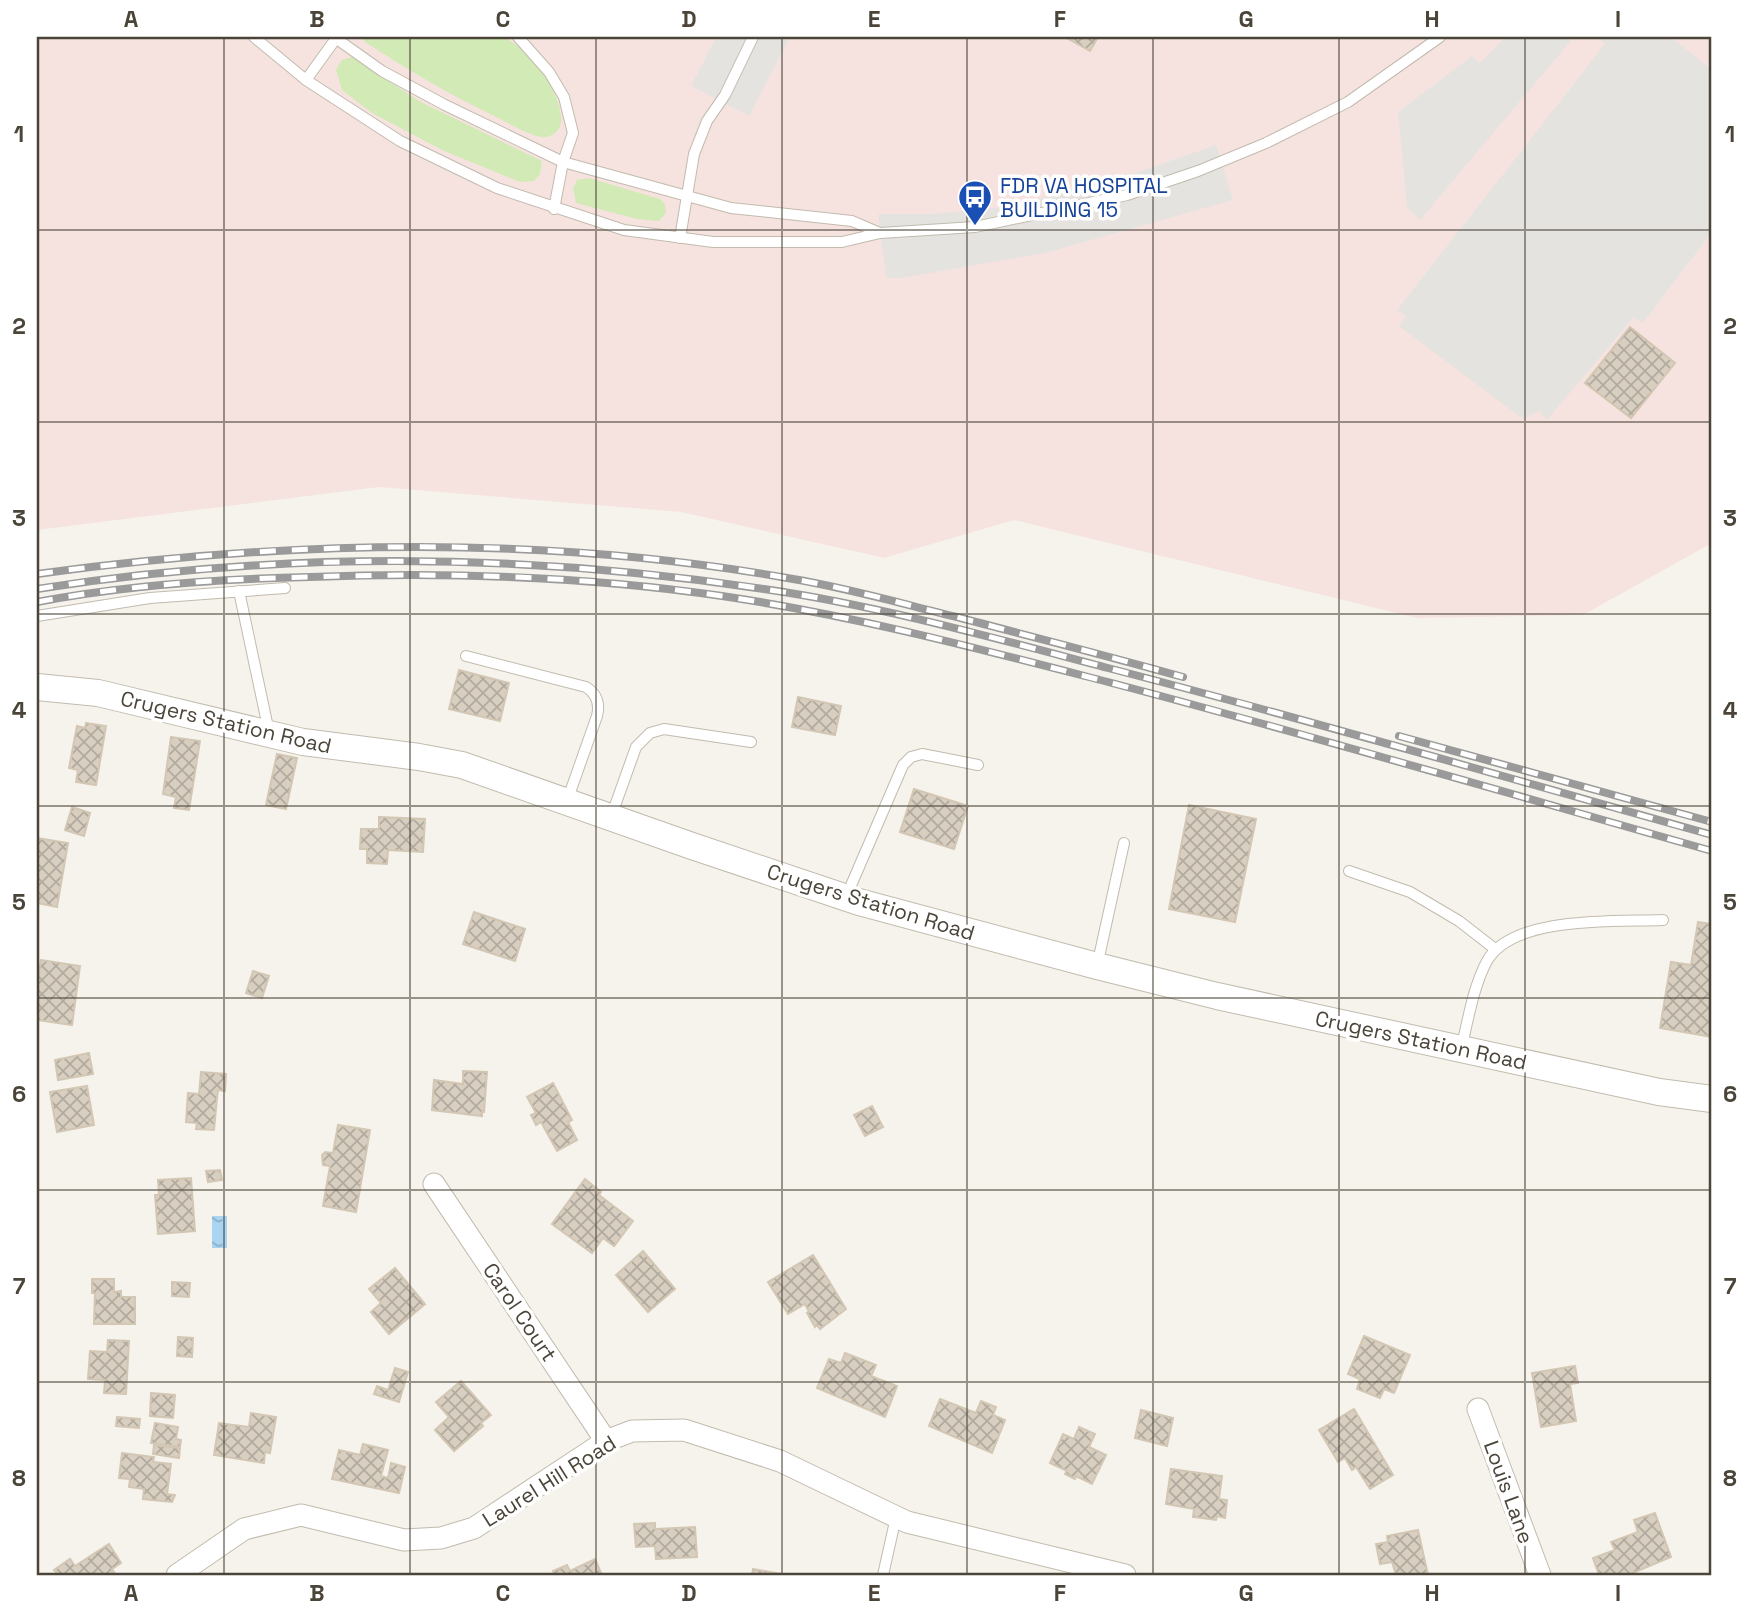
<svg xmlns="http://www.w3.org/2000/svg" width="1749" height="1612" font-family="'Space Grotesk',sans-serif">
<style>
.medical{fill:#f6e3e0}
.grass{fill:#d2eab5}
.parking{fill:#e5e3e0}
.water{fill:url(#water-ripples)}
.building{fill:url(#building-cross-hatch);stroke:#d3c7b4;stroke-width:2}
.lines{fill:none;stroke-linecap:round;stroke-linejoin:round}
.service-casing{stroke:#c2bbae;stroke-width:12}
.minor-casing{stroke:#c2bbae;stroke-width:23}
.tertiary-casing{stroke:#c2bbae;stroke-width:28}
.service{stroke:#fff;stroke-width:10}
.minor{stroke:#fff;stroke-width:21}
.tertiary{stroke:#fff;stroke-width:26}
.rail-casing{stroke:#9a9a9a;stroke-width:8}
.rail{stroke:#fff;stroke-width:5;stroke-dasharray:16;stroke-linecap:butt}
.grid{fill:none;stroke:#4b4439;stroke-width:2;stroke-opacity:0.55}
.labels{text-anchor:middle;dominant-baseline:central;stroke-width:7;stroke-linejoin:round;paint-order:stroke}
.transit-label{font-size:21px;fill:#164399;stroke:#fff;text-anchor:start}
.street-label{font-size:21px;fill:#4b4439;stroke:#fff}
.neatline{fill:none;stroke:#4b4439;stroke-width:2.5}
.grid-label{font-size:23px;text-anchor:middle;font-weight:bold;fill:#4b4439}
</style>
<defs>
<pattern id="water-ripples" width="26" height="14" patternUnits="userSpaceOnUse" patternTransform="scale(1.75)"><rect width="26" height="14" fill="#a9d4f2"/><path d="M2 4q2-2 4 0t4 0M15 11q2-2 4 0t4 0" fill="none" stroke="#8caec5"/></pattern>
<pattern id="building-cross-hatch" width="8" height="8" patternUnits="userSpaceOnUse" patternTransform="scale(1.75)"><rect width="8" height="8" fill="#d8cfc1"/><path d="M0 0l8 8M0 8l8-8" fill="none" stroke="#b1aa9e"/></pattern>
</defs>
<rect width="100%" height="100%" fill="#f6f3ec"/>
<polygon class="medical" points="37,37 1712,37 1712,543 1583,615 1417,618 1014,520 884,558 681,512 379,487 37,530"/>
<g class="grass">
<path d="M362,37h142c13,8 28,19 37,32 9,13 30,50 15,63 -4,4 -10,6 -15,5 -15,-3 -31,-13 -45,-20 -46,-22 -88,-47 -131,-75z"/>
<polygon points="352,57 419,101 542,161 540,174 534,181 520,182 442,150 372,113 342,90 336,70 342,60"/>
<polygon points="589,178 660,199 665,204 666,213 659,221 637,219 576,203 573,188 577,180"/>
</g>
<g class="parking">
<polygon points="716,37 790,37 749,116 691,86"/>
<polygon points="1505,37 1574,37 1420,220 1407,208 1398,112 1472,56 1480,63"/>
<polygon points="1596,37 1671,37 1712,70 1712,232 1643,323 1634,317 1547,420 1539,411 1523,419 1399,326 1406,316 1397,310 1605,44"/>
<polygon points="1216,145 1233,200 1045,253 901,278 886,278 878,214 932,214 1009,207 1135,173"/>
</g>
<rect class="water" x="212" y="1216" width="15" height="32"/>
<g class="building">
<polygon points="1065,37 1098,37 1090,51"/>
<polygon points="1630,327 1675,363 1631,418 1585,383"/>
<polygon points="459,670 509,683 500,721 449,709"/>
<polygon points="798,697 841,706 835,735 792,727"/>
<polygon points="86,723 106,726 96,785 76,782 78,770 69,768 77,726 85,728"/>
<polygon points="171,737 200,741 189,810 174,808 176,797 163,794"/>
<polygon points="277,754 297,758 286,809 266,805"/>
<polygon points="914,789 968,806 954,849 900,832"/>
<polygon points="1189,805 1256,819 1235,922 1169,909"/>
<polygon points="72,807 90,813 84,836 65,830"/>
<polygon points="379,817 425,819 423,852 388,850 387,864 367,863 367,849 360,849 361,829 379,829"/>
<polygon points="37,838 68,843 57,907 37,903"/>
<polygon points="474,912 525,929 515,961 463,944"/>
<polygon points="1698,922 1712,924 1712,1037 1660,1028 1671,962 1691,965"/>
<polygon points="41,960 80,966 72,1025 37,1020 37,985"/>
<polygon points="253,971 269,976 262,998 246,993"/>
<polygon points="89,1053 93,1074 58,1080 55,1060"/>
<polygon points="463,1071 487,1072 484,1112 482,1112 482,1116 432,1110 434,1080 463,1084"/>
<polygon points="201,1072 226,1074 225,1091 218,1090 217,1098 214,1130 196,1129 197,1123 186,1122 188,1093 199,1094"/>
<polygon points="553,1083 572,1120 568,1122 577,1140 557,1151 541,1122 536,1125 531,1115 536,1113 527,1097"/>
<polygon points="87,1086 94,1125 57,1132 50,1092"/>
<polygon points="872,1106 883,1127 865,1136 854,1115"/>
<polygon points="338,1125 370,1130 356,1212 323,1206 330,1166 323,1165 322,1155 325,1152 333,1153"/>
<polygon points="220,1170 222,1180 208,1182 206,1171"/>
<polygon points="191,1178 195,1231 158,1234 155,1195 159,1195 158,1180"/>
<polygon points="585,1179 601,1192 599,1195 633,1221 614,1246 603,1238 592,1253 552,1224"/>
<polygon points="643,1251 675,1289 648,1312 616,1275"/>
<polygon points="813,1255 846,1309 820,1329 817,1325 815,1327 807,1313 809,1312 805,1304 788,1314 768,1282"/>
<polygon points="395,1268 425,1304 389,1334 371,1312 381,1303 369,1289"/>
<polygon points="92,1279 114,1279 114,1292 121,1291 121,1297 135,1297 135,1324 94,1324 95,1293 92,1293"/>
<polygon points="172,1282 190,1283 189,1297 172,1296"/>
<polygon points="1364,1336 1410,1355 1394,1393 1384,1389 1380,1398 1357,1389 1360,1379 1348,1374"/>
<polygon points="178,1337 193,1338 192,1357 177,1356"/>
<polygon points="108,1340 129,1341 126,1394 104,1393 105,1380 88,1379 90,1351 107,1352"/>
<polygon points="845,1353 876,1365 871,1376 897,1386 885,1417 817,1388 829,1359 841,1363"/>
<polygon points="1575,1366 1578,1383 1570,1384 1576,1421 1541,1427 1532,1373"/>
<polygon points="395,1368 408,1372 399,1402 374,1394 377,1386 388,1390"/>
<polygon points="461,1381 491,1415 481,1423 483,1426 454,1451 435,1430 449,1417 436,1402"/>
<polygon points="151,1393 175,1395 173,1418 150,1416"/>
<polygon points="940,1399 976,1413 981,1401 996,1407 993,1415 1005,1420 992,1453 929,1426"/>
<polygon points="1354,1409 1393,1475 1370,1489 1356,1467 1352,1470 1345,1458 1338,1462 1319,1430"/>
<polygon points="1141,1410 1173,1418 1167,1446 1135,1438"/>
<polygon points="251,1413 276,1417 270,1453 265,1452 264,1463 214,1455 219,1423 249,1427"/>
<polygon points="117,1417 140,1419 139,1428 116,1426"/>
<polygon points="155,1423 178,1427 176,1439 181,1440 180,1447 151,1443"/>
<polygon points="1079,1427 1095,1434 1089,1447 1106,1455 1092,1484 1076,1476 1075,1479 1065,1474 1067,1471 1050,1463 1063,1434 1074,1439"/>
<polygon points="363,1444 388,1450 381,1476 388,1478 391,1463 405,1467 399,1493 332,1479 339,1450 360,1455"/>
<polygon points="154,1445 180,1448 179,1458 153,1454"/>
<polygon points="122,1453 154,1457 153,1462 171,1464 167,1494 175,1495 172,1502 143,1499 144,1489 129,1487 130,1479 119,1478"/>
<polygon points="1171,1469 1222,1476 1219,1499 1227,1500 1225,1518 1217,1516 1216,1520 1193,1517 1194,1509 1166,1504"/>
<polygon points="1655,1513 1671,1557 1628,1575 1599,1575 1593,1558 1615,1550 1611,1542 1638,1532 1634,1520"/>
<polygon points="655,1523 655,1529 695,1527 697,1557 656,1559 655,1546 636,1547 634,1524"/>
<polygon points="1418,1530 1428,1575 1396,1575 1392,1562 1380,1564 1376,1544 1388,1542 1387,1536"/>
<polygon points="109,1544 121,1563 112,1569 116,1575 58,1575 54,1570 70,1559 75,1566"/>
<polygon points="595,1559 602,1575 555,1575 553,1571 567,1565 570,1571"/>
<polygon points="753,1569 787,1575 752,1575"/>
</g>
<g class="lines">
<g class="service-casing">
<g id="service">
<polyline points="254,37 306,80 400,141 497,188 624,230 713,242 842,242 880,233 975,227 1127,195 1198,171 1266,143 1348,102 1440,37"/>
<polyline points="334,37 382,71 445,105 563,162 731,208 852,221 880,233"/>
<polyline points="518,37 549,72 564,97 573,133 563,162 554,209"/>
<polyline points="306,80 337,37"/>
<polyline points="680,238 694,154 707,121 725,95 753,37"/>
<polyline points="239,591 269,732"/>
<polyline points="37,616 150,598 285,588"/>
<path d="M466,656l120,31c11,7 14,17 11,29l-30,85"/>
<polyline points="611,817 636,747 650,733 664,729 751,742"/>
<polyline points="1349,871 1410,892 1459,921 1495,949"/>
<polyline points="846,897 903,765 911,757 922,754 978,765"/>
<polyline points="1097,966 1124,843"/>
<path d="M1461,1049c7,-28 12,-62 26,-88 26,-46 130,-39 176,-41"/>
<polyline points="883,1575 896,1517"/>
</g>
</g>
<g class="minor-casing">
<g id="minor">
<polyline points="434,1184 606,1441"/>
<polyline points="1478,1409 1540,1575"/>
<polyline points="177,1575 244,1529 301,1515 404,1540 441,1538 474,1528 606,1441 632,1431 684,1430 780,1461 907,1522 1125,1575"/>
</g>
</g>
<g class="tertiary-casing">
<polyline id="tertiary" points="37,687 98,693 303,742 419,757 462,765 692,846 859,902 1097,966 1217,996 1659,1092 1712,1099"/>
</g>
<use href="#service" class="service"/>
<use href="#minor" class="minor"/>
<use href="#tertiary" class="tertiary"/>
<g class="rail-casing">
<g id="rail">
<path d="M37,574c250,-34 506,-40 756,5 55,9 110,25 164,38 76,20 151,39 226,60"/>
<path d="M37,589c241,-38 486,-36 727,0 117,17 230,49 344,79 202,52 403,111 604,167"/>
<path d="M37,602c89,-17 182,-23 273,-25 138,-5 275,-1 412,19 130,19 258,53 386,86 202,53 403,112 604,169"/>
<polyline points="1399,736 1712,822"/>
</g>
</g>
<use href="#rail" class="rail"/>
</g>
<path class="grid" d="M224,37v1538M410,37v1538M596,37v1538M782,37v1538M967,37v1538M1153,37v1538M1339,37v1538M1525,37v1538M37,230h1675M37,422h1675M37,614h1675M37,806h1675M37,998h1675M37,1190h1675M37,1382h1675"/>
<defs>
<g id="bus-pin" transform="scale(1.75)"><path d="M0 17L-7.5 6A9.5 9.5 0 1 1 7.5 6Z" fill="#1a4fb4" stroke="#fff"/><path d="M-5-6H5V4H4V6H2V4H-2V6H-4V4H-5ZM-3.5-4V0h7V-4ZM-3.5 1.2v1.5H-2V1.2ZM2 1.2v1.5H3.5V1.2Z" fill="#fff"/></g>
</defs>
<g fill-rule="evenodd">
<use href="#bus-pin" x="975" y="197"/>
</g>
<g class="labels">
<g class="transit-label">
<text x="1000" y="185">FDR VA HOSPITAL<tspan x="1000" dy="24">BUILDING 15</tspan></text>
</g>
<g class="street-label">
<text transform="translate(226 722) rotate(13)">Crugers Station Road</text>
<text transform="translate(871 902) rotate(17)">Crugers Station Road</text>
<text transform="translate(1421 1040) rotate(12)">Crugers Station Road</text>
<text transform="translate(520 1312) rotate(56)">Carol Court</text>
<text transform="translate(549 1481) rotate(-32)">Laurel Hill Road</text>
<text transform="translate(1509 1492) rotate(70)">Louis Lane</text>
</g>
</g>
<rect width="1749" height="1612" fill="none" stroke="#ffffff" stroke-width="77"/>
<rect x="38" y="38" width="1672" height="1536" class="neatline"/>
<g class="grid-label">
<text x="131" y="27">A</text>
<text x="317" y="27">B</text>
<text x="503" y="27">C</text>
<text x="689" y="27">D</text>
<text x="874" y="27">E</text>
<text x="1060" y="27">F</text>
<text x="1246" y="27">G</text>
<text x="1432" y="27">H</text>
<text x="1618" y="27">I</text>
<text x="19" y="142">1</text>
<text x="1730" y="142">1</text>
<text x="19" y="334">2</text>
<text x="1730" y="334">2</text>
<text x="19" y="526">3</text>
<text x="1730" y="526">3</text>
<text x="19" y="718">4</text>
<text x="1730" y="718">4</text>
<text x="19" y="910">5</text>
<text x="1730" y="910">5</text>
<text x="19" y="1102">6</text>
<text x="1730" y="1102">6</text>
<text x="19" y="1294">7</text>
<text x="1730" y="1294">7</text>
<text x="19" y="1486">8</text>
<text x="1730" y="1486">8</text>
<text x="131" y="1601">A</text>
<text x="317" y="1601">B</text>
<text x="503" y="1601">C</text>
<text x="689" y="1601">D</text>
<text x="874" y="1601">E</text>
<text x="1060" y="1601">F</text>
<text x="1246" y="1601">G</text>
<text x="1432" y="1601">H</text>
<text x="1618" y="1601">I</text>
</g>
</svg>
